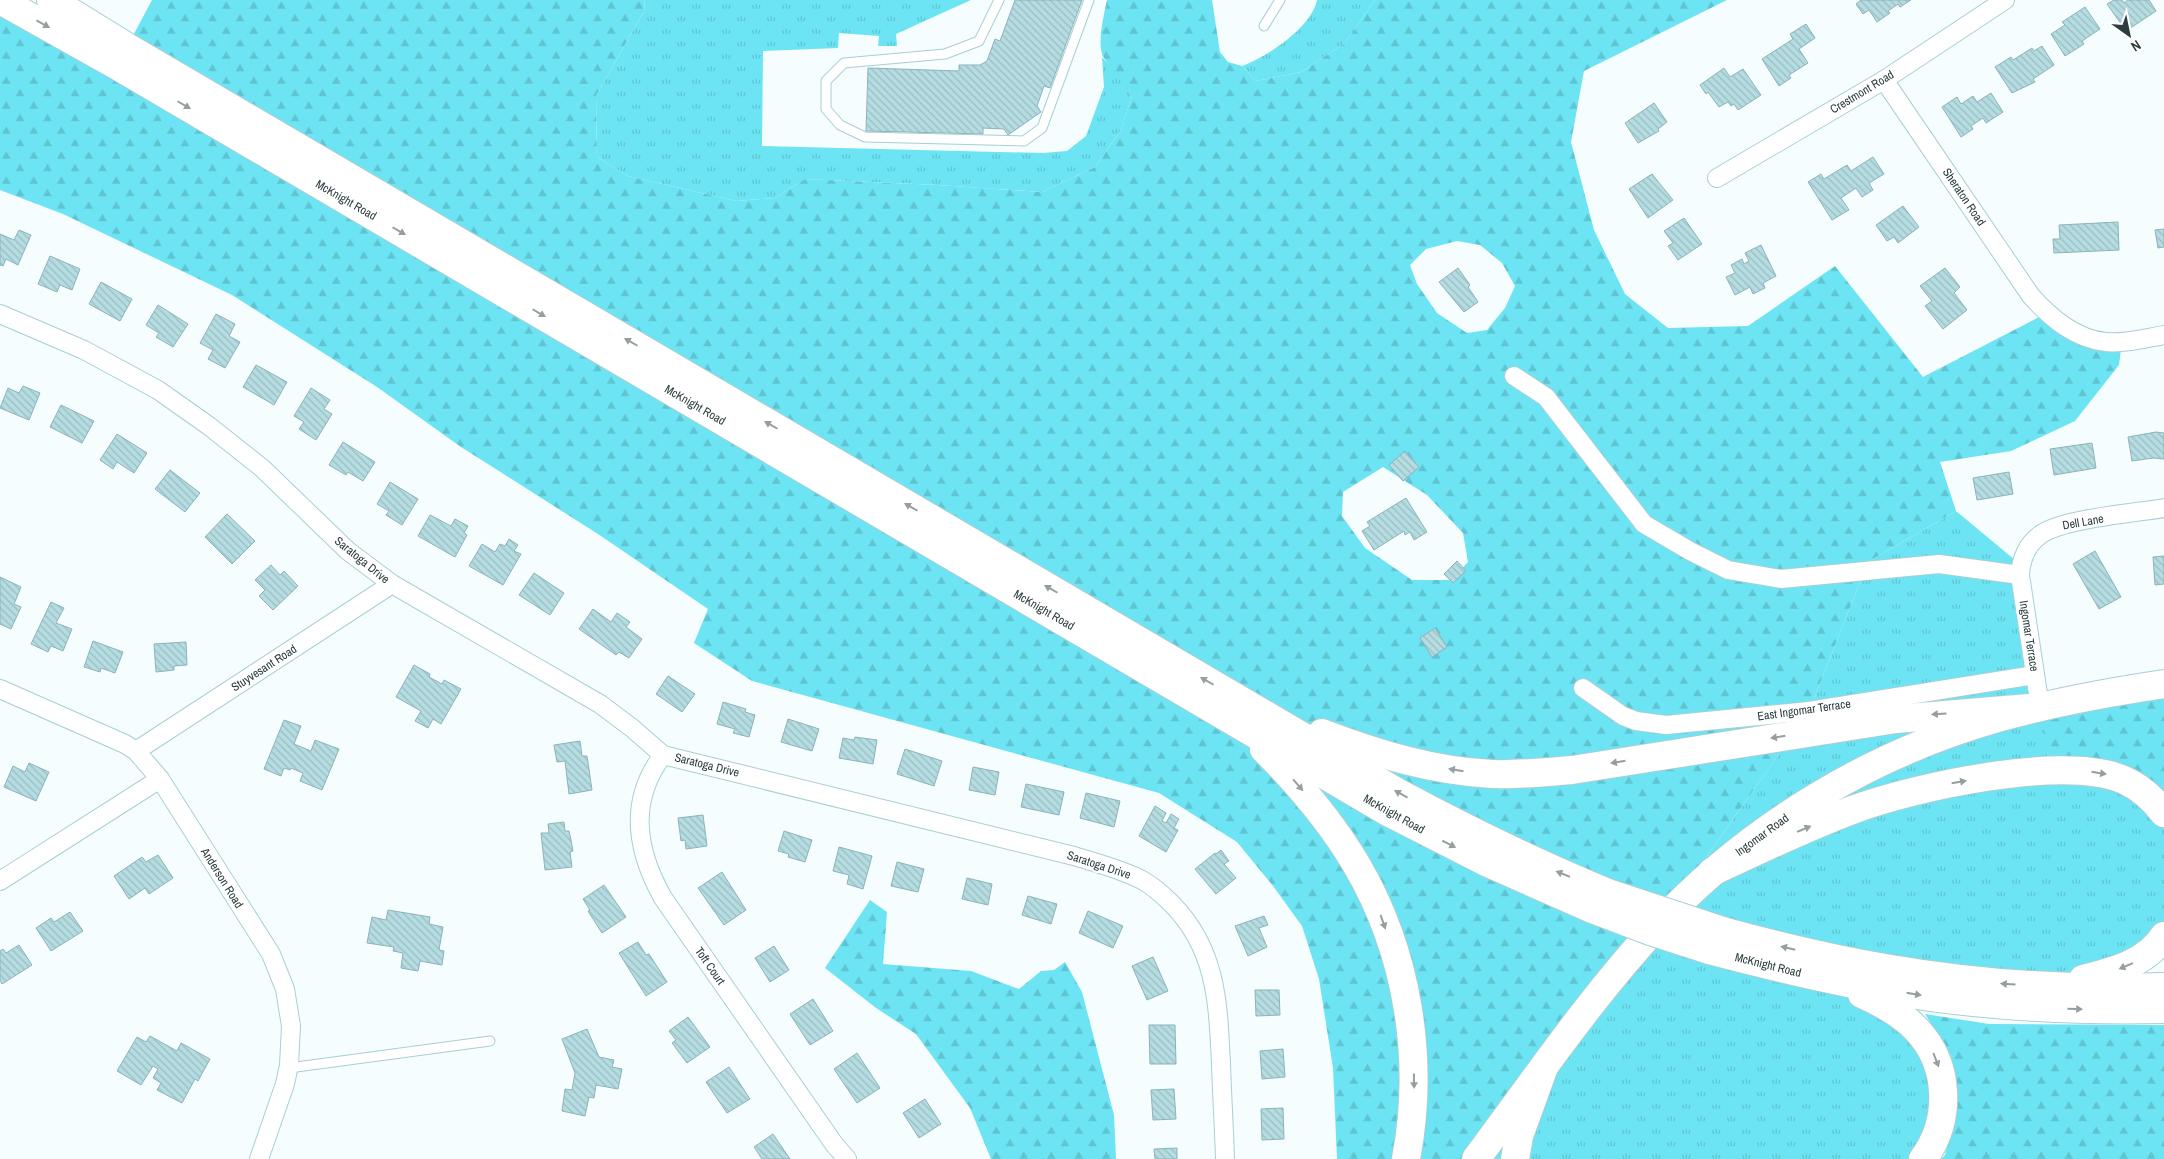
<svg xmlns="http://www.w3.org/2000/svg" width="2164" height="1159" font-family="'Archivo Narrow',sans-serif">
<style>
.grass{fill:url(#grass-tufts)}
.forest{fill:url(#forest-firs);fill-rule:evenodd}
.building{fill:url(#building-back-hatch);stroke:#8cb3b9}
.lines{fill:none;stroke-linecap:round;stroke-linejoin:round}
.service-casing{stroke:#a8cfd5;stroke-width:11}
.minor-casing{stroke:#a8cfd5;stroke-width:20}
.primary-casing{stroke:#a8cfd5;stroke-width:30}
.trunk-casing{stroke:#a8cfd5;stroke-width:30}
.service{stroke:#fff;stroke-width:9}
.minor{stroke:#fff;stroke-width:18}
.primary{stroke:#fff;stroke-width:28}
.trunk{stroke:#fff;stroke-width:28}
.trunk-bridge-casing{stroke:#a8cfd5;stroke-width:30;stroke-linecap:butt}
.trunk-bridge{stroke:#fff;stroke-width:28}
.oneway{fill:#969e9f}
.labels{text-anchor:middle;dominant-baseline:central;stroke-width:4.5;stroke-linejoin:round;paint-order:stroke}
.street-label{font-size:12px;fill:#2c3d3f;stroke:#fff}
</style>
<defs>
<pattern id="grass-tufts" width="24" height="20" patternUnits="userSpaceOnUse" patternTransform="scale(1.25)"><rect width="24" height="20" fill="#6de4f3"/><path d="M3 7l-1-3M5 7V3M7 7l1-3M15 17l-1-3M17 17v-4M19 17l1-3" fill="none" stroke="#5fc4d1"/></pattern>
<pattern id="forest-firs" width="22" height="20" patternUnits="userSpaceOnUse" patternTransform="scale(1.25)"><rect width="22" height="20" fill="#6de4f3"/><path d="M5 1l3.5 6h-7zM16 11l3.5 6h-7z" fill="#5fc4d1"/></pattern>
<pattern id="building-back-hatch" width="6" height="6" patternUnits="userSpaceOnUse" patternTransform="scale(1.25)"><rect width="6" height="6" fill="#b4dce1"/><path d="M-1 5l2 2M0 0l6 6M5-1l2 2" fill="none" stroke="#9bbec2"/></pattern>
</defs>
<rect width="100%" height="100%" fill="#f5fdfe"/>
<g class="grass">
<polygon points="645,0 971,0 896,34 897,46 878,46 879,36 839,33 838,48 763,51 762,146 1043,153 1067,151 1086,136 1104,87 1102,57 1125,82 1132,96 1121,130 1095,167 1042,192 938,185 805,179 775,198 736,201 628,176 597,157 596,96 644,11"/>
<path d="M1317,0h58l-30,43 -44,29 -45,9 -14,-15c25,-9 69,-38 75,-66z"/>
<polygon points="1956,511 2021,565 2050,771 2074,771 2164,813 2164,936 2128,966 1877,1001 1937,1061 1923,1159 1476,1159 1660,923 1809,711 1868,562"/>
</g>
<g class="forest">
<path d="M0,0l1552,870 -1425,-823 25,-47h493l-1,11 -48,85 1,61 31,19 108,25 39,-3 30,-19 133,6 104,7 53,-25 26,-37 11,-34c-9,-17 -19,-23 -28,-38 -8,-11 0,-44 3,-58h105l8,52 8,10 14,4 14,15 45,-9 44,-29 30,-43h352l-143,71 -13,71 23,88 31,64 43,34 80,-2 87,-60 88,111 124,-64 18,14 57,14 -3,24 -44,56 -64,30 -71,11 16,49 -88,51 -59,149 -149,212 -184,236h-139l-4,-91 -14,-89 -17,-53 -29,-40 -36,-44 -78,-49 -407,-112 -58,-38 14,-34 -110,-75 -137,-87 -84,-60 -145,-92 -169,-81 -63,-24zM1457,241l23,4 22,18 13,23 -10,22 -18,22 -20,3 -30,-20 -20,-29 -7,-19 16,-16zM1383,467l44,28 36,38 5,29 -17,18h-39l-47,-32 -23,-32 1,-24z"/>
<polygon points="2164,684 2164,813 2157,804 2050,771 2040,707"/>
<polygon points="870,900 887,912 883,964 971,971 1019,989 1041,971 1054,970 1065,962 1082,992 1114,1115 1116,1159 991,1159 970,1108 916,1034 876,1008 825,968"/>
<polygon points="1925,1014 1989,1024 2164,1025 2164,1159 1941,1159 1945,1155 1957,1105 1951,1056"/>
</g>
<g class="building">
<polygon points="1015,0 1082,0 1050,88 1044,86 1037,106 1041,112 1008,135 1004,129 983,128 983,134 866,131 868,68 959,71 959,65 980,65 987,61 995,39 1000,41"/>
<polygon points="1861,0 1911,0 1900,7 1898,4 1888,11 1890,13 1877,22 1869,10 1863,14 1856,4"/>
<polygon points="2114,0 2122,0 2124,3 2128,0 2149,0 2156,11 2126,31 2107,4"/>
<polygon points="2085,7 2100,29 2082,41 2084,44 2065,56 2051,34 2065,25 2062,22"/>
<polygon points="1806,24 1815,38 1799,49 1808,63 1789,75 1791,78 1779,86 1762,59 1793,39 1790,34"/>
<polygon points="2042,46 2054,65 2033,79 2035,82 2012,93 1995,67 2011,57 2013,60 2032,48 2034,51"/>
<polygon points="1724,68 1730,77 1743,69 1761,95 1738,110 1734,104 1731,106 1728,102 1719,107 1708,92 1706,94 1700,85"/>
<polygon points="1991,93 2003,112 1986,123 1983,118 1971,126 1973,129 1961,137 1942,107 1957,97 1961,104 1973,96 1977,102"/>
<polygon points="1654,103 1667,122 1658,129 1659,131 1638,143 1625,123"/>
<polygon points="1873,157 1884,174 1869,183 1873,190 1862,197 1856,188 1841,198 1849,210 1832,220 1808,182 1821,174 1824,179 1847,165 1851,171"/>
<polygon points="1652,174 1673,200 1648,218 1629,189"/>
<polygon points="1903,206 1919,227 1898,243 1894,237 1887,241 1876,225"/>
<polygon points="1684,218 1702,244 1678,260 1668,246 1673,243 1664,231"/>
<polygon points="2118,222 2119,250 2054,253 2053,239 2060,239 2059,225"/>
<polygon points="2164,229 2164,247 2158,248 2155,230"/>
<polygon points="19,230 31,235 18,265 6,259 3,266 0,265 0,234 14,240"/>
<polygon points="1761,245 1776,276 1763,283 1765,288 1753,294 1750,287 1735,295 1726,277 1735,273 1731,265 1742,259 1744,264 1749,261 1745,253"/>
<polygon points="50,256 80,269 72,290 60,285 57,292 38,284"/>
<polygon points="1458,268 1470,285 1468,287 1478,302 1464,312 1439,282"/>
<polygon points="1945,268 1960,287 1954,293 1967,310 1943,329 1925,306 1932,301 1920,286"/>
<polygon points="101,282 132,299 120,321 89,304"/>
<polygon points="158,305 188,324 173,347 156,337 159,333 146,325"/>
<polygon points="216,314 235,324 229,336 240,342 225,368 208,359 213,350 200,343"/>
<polygon points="256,365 287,382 274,405 243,387"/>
<polygon points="23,386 40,393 29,420 0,408 8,388 19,393"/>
<polygon points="311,388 330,400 324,409 332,414 316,440 299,429 304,422 294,416"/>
<polygon points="61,405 94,421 82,443 50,427"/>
<polygon points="2156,432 2164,433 2164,459 2153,458 2132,461 2128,437"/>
<polygon points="117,434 147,453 134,473 117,462 113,469 100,460"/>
<polygon points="343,442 375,462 363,481 348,472 346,475 329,465"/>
<polygon points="2092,443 2096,468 2054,475 2050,449"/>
<polygon points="1405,451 1419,467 1403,481 1389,465"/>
<polygon points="170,470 200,493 185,512 155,489"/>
<polygon points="2009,472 2013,494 1977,500 1973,478"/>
<polygon points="390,482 418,499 402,525 386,515 389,511 377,504"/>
<polygon points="1406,498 1427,532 1414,540 1410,532 1405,535 1404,531 1374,550 1362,531 1370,526 1367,522"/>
<polygon points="227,514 255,541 232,564 205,537"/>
<polygon points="430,515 451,526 455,519 468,526 464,533 467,535 455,557 418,536"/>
<polygon points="509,539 518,545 514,551 521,554 503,585 469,566 482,544 495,552 500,544 505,546"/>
<polygon points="2095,551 2121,597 2099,609 2073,564"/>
<polygon points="2164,556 2164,584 2155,585 2153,557"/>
<polygon points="1457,561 1466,571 1453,583 1444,574"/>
<polygon points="271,565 280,575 284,571 298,586 273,610 259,596 265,590 255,580"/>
<polygon points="534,573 564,593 550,615 519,595"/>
<polygon points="0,577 21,587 14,604 21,607 11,629 0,624"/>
<polygon points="51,602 64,608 56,623 72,629 63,651 51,646 48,652 31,644"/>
<polygon points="593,609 611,622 617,613 630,622 626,627 642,639 629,658 619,652 616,655 579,629"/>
<polygon points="1435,628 1447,647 1432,657 1420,638"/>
<polygon points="93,641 123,652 115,673 101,668 100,672 84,667"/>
<polygon points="186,642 187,665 174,666 174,670 156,672 154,644"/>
<polygon points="414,665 430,674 429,677 442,684 444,680 461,689 441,724 433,719 428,728 415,721 421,711 396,697"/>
<polygon points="668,676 695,694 682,712 656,694"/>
<polygon points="723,702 746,709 745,712 755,715 749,737 733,733 735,729 717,724"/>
<polygon points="788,719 819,729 812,751 781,742"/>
<polygon points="284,720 301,726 294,744 311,751 315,740 339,749 322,790 300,781 303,773 291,768 290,770 284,768 281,776 264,769"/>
<polygon points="855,737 877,740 873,764 839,758 843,738 854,740"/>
<polygon points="580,741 582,756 587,756 592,790 569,794 565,761 557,762 554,745"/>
<polygon points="905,749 942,761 934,786 897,774"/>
<polygon points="29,763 49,772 36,801 4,787 13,766 25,772"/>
<polygon points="973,767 999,772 995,795 969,790"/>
<polygon points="1026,784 1064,792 1059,815 1021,807"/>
<polygon points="1086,793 1120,801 1114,827 1080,818"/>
<polygon points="1155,806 1166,813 1162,821 1166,823 1171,814 1179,819 1174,828 1178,830 1166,852 1139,836"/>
<polygon points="703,815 707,846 686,849 685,840 681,841 678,818"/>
<polygon points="564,822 565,831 569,831 571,840 573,851 570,852 572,867 545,870 541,833 549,833 548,824"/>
<polygon points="784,831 812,840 805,862 788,857 789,854 778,851"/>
<polygon points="839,847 872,856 863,889 847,884 849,875 833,871"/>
<polygon points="1221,850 1229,861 1224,864 1236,878 1216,894 1195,869 1215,853 1216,854"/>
<polygon points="158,855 173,878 149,894 145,888 129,899 114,876 142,857 146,862"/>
<polygon points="897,862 924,869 918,892 891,886"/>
<polygon points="722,872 746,910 724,925 698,888"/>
<polygon points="967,878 992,884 988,905 962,899"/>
<polygon points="604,885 626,917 602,933 588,911 590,910 583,899"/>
<polygon points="1028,896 1057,904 1051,924 1022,915"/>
<polygon points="388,910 430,917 429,924 443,927 439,950 444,951 442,965 420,961 418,971 401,968 403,953 393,951 394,947 367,943 372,917 386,920"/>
<polygon points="1088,911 1123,926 1113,948 1079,933"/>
<polygon points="70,912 83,931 51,951 36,928 51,918 54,922"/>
<polygon points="1264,916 1268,925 1259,928 1267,947 1248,956 1235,926"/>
<polygon points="638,942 646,955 649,954 667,982 646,996 619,953"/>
<polygon points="19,945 32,965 2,984 0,980 0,951 3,949 6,953"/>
<polygon points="774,946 789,970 770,982 755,958"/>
<polygon points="1153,957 1168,991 1147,1000 1132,966"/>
<polygon points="1255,990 1279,990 1280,1015 1256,1016"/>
<polygon points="813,999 833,1031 810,1045 790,1014"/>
<polygon points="688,1017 710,1047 687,1063 672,1043 676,1040 669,1031"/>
<polygon points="1149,1025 1175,1025 1176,1064 1150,1064"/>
<polygon points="587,1029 599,1057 614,1060 612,1067 622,1069 618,1089 596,1085 594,1098 589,1097 585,1116 562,1111 565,1089 572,1090 575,1073 562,1039"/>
<polygon points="150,1036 177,1051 181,1043 210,1059 198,1081 195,1079 182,1103 157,1090 161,1083 153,1078 158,1069 153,1066 141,1085 117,1071 137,1037 146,1042"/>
<polygon points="1283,1049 1285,1077 1262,1079 1260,1051"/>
<polygon points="857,1053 880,1088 857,1103 834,1069"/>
<polygon points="729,1067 750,1099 727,1113 706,1082"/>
<polygon points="1174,1089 1176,1119 1153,1120 1151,1090"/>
<polygon points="925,1099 941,1124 919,1138 903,1113"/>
<polygon points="1283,1108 1284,1139 1262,1140 1261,1109"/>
<polygon points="773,1134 790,1159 762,1159 754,1147"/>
<polygon points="1177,1148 1177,1159 1155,1159 1154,1149"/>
</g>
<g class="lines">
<g class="service-casing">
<g id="service">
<polyline points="999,0 979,41 945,54 844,63 826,81 826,109 840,125 865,137 1024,141 1042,128 1089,0"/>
<polyline points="1264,26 1280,0"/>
<polyline points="289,1068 490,1041"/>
</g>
</g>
<g class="minor-casing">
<g id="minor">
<path d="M1884,80l147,216c20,22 44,43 75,46 18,2 40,-4 58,-7"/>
<polyline points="1717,178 1884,80 2005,0"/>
<path d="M0,314l84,36 74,40 51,36 53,42 86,83 44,33 208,120 32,24 31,27 411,101c22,7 47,13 68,24 11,6 21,15 30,24 45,46 46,99 49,160 1,31 3,63 4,95"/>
<polyline points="1514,376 1546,397 1644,524 1690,551 1728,570 1781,579 1939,564 2020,575"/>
<polyline points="1583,688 1623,716 1636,721 1666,725 1809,711 2035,675"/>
<polyline points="0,689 125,744 136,751 160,779 271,954 285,989 291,1026 289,1065 285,1084 259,1159"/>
<path d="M2040,707l-20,-132c1,-15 7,-31 20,-40 21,-16 95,-22 124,-27"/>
<polyline points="136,751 392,584"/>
<path d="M663,755c-35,46 -27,95 0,143l171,246 13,15"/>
<polyline points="0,881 160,779"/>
</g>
</g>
<g class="primary-casing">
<path id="primary" d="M1476,1159c59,-79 115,-162 182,-234 92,-99 214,-172 343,-208 54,-15 109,-25 163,-33"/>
</g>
<g class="trunk-casing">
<g id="trunk">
<polyline points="0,0 116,65 1386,811 1488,863 1592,909"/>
<path d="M51,0l76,47 1270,745c69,37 138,71 211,101"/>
<path d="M1322,733c55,21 111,38 170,41 27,1 54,-2 80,-4l324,-51 144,-12"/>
<path d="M1264,749c34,34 67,73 92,115 52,88 69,196 50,295"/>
<path d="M1712,872c47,-22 94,-45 143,-63 60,-22 209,-55 269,-29 16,7 29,19 40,33"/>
<path d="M1726,932c52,14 105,27 159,36 92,16 185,22 279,19"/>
<path d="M1709,950c57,15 113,29 171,39 93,17 189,22 284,20"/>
<path d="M2083,979c31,-8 62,-15 81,-43"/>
<path d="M1862,994c20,9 39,19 54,35 34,35 36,91 7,130"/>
<polyline points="1515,1159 1519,1136 1544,1067"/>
</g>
</g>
<use href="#service" class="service"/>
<use href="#minor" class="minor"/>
<use href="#primary" class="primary"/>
<use href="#trunk" class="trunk"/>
<g class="trunk-bridge-casing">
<g id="trunk-bridge">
<polyline points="1608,893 1726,932"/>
<polyline points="1592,909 1650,931 1709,950"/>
</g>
</g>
<use href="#trunk-bridge" class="trunk-bridge"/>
</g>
<defs><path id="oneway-solid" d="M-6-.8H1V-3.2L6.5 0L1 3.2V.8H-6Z" transform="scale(1.25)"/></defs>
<g class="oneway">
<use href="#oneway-solid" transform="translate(43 24) rotate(29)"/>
<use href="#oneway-solid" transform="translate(184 105) rotate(30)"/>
<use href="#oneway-solid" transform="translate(399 231) rotate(30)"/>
<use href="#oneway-solid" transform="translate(539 313) rotate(30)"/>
<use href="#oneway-solid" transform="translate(631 342) rotate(-150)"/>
<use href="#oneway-solid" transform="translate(771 425) rotate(-150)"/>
<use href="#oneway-solid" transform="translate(911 507) rotate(-150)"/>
<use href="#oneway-solid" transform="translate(1051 589) rotate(-150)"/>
<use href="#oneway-solid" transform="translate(1207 681) rotate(-150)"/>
<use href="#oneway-solid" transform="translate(1939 714) rotate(176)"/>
<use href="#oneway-solid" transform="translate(1778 737) rotate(171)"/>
<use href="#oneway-solid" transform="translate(1618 762) rotate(171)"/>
<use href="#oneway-solid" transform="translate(1456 770) rotate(-171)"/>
<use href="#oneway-solid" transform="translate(2099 773) rotate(9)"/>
<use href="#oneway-solid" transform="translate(1959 782) rotate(-10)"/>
<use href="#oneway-solid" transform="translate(1298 785) rotate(49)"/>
<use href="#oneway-solid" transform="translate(1401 794) rotate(-151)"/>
<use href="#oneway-solid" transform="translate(1804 829) rotate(-23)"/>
<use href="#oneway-solid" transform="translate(1449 844) rotate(27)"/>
<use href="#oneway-solid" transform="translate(1563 874) rotate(-158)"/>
<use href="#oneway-solid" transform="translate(1383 922) rotate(70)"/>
<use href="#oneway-solid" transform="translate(1788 948) rotate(-167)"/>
<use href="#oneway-solid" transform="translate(2126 966) rotate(157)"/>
<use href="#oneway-solid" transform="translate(2008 984) rotate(-176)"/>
<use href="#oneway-solid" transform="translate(1914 994) rotate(9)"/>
<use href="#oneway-solid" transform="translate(2075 1009) rotate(1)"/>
<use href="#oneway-solid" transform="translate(1936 1060) rotate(69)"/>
<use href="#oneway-solid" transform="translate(1414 1081) rotate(89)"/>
</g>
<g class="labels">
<g class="street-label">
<text transform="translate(1862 92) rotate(-31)">Crestmont Road</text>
<text transform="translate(1964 197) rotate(56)">Sheraton Road</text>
<text transform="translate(346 200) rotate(30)">McKnight Road</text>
<text transform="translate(695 405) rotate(30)">McKnight Road</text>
<text transform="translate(2083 522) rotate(-10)">Dell Lane</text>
<text transform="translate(362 560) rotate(39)">Saratoga Drive</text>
<text transform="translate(1044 610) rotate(30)">McKnight Road</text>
<text transform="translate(2029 636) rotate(81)">Ingomar Terrace</text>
<text transform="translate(264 668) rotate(-33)">Stuyvesant Road</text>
<text transform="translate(1804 710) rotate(-8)">East Ingomar Terrace</text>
<text transform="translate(707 765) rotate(14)">Saratoga Drive</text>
<text transform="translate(1394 814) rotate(29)">McKnight Road</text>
<text transform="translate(1762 835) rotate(-36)">Ingomar Road</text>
<text transform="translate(1099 865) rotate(18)">Saratoga Drive</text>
<text transform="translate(222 878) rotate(58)">Anderson Road</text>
<text transform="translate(1768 965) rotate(14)">McKnight Road</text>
<text transform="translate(710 966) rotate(55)">Toft Court</text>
</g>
</g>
<g transform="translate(2129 35) rotate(147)" stroke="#ffffff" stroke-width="4" paint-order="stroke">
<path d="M0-4L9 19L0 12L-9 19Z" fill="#2c3d3f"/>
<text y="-8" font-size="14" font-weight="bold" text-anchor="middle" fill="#2c3d3f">N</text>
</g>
</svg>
